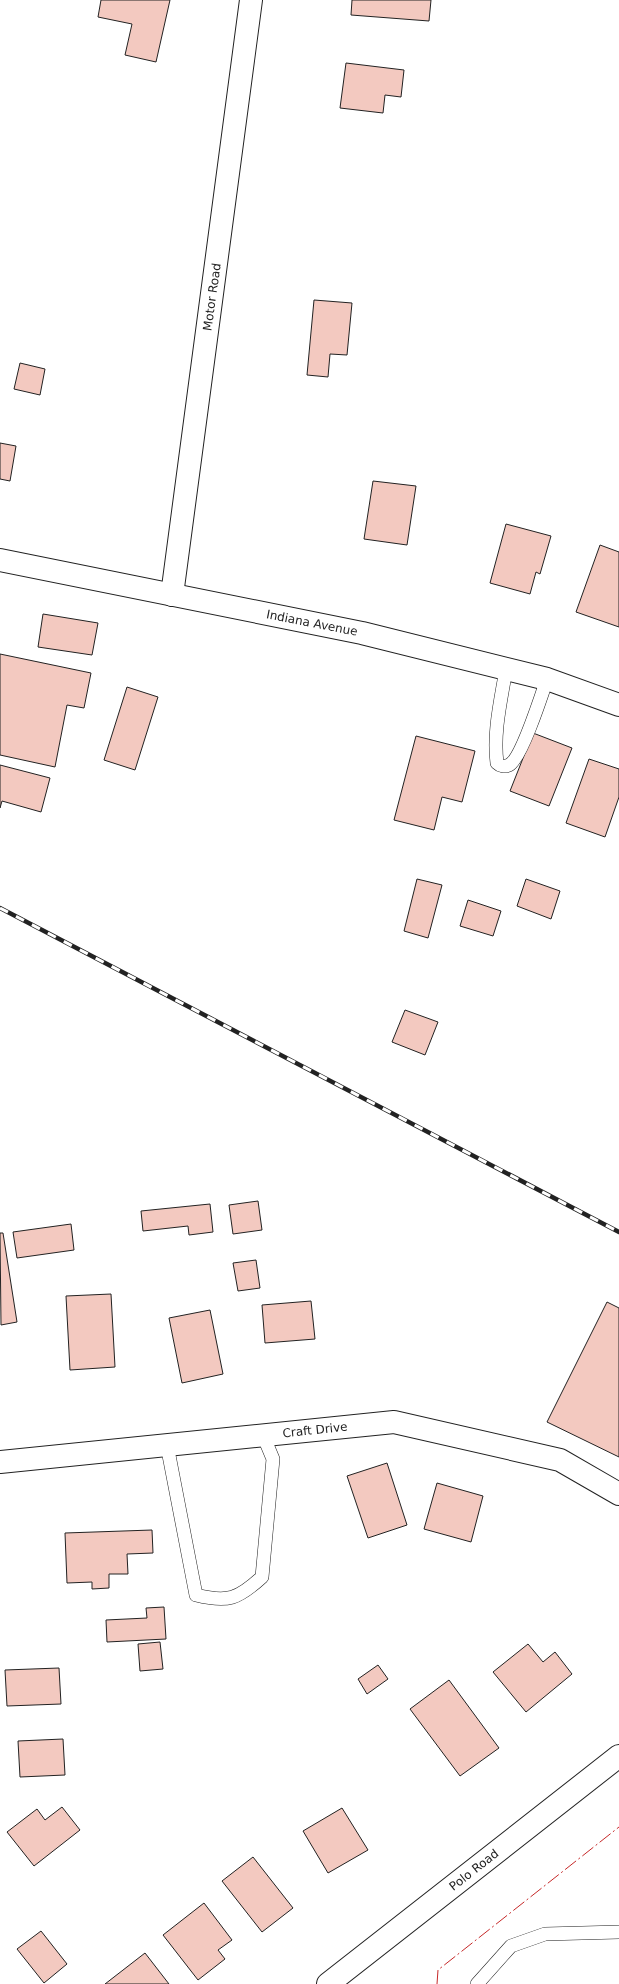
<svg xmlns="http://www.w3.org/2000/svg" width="619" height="1984" font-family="'DejaVu Sans',sans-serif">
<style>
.building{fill:#f3c9c0;stroke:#222}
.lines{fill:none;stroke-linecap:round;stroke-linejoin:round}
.service-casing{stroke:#222;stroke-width:14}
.minor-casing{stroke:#222;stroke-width:24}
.tertiary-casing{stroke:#222;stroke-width:24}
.secondary-casing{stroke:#222;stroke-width:24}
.service{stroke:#fff;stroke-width:13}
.minor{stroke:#fff;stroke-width:22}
.tertiary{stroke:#fff;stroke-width:22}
.secondary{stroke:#fff;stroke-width:22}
.rail-casing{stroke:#222;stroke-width:4.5}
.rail{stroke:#fff;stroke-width:3;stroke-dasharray:9;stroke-linecap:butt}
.power{stroke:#c62828;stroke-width:1;stroke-dasharray:14 3 2 3;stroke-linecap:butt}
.labels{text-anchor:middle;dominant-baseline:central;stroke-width:3;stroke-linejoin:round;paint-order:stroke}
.street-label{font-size:12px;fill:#222;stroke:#fff}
</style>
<rect width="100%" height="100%" fill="#fff"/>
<g class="building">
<polygon points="101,0 170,0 156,62 125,55 132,24 98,17"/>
<polygon points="352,0 431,0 429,21 351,15"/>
<polygon points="346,63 404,70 401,97 385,95 383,113 340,108"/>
<polygon points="314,300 352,303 347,355 330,354 328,377 307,375"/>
<polygon points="20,363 45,369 40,395 14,389"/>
<polygon points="0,443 16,446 10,481 0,479"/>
<polygon points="373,481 416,486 407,545 364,539"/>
<polygon points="506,524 551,536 540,574 536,572 530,594 490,583"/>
<polygon points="600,545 619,552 619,627 576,612"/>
<polygon points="43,614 98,623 92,655 38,647"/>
<polygon points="0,654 91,673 84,708 67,705 55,767 0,755"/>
<polygon points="127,687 158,697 135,770 104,760"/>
<polygon points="533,733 572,748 549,806 510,791"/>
<polygon points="416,736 475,751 462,802 442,797 434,830 394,820"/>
<polygon points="589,759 619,769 619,797 605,837 566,823"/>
<polygon points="0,765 50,778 41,812 2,801 0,808"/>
<polygon points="417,879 442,885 428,938 404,931"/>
<polygon points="526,879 560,891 551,919 517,906"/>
<polygon points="468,900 501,911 493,936 460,926"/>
<polygon points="405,1010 438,1022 425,1055 392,1042"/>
<polygon points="258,1201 262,1230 233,1234 229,1205"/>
<polygon points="210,1204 213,1232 189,1235 188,1226 143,1231 141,1211"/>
<polygon points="71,1224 74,1250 17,1258 13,1232"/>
<polygon points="0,1233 3,1233 17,1322 1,1325"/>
<polygon points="256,1260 260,1288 238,1291 233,1263"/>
<polygon points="111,1294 115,1367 70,1370 66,1296"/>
<polygon points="311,1301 315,1339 265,1343 262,1305"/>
<polygon points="607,1302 619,1308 619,1457 547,1422"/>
<polygon points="210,1310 223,1374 182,1383 169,1318"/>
<polygon points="387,1463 407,1525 368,1538 347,1476"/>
<polygon points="437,1483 483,1496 471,1542 424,1529"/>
<polygon points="152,1530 153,1553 127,1554 128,1574 109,1574 109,1588 92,1589 92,1582 67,1583 65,1533"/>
<polygon points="164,1607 166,1639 107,1642 106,1620 147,1618 146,1608"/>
<polygon points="160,1642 163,1669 140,1671 138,1644"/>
<polygon points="528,1644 543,1662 555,1652 572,1674 526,1712 493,1672"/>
<polygon points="378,1665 388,1679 367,1694 358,1679"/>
<polygon points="59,1668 61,1704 7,1706 5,1670"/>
<polygon points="449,1680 499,1748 460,1776 410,1709"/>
<polygon points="63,1739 65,1775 20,1777 18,1741"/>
<polygon points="62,1807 80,1830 34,1866 7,1832 37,1809 45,1820"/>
<polygon points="342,1808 368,1850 328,1873 303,1831"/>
<polygon points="253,1857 293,1908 262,1932 222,1881"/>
<polygon points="204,1903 232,1940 218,1950 225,1959 198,1980 163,1935"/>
<polygon points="41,1931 67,1964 44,1983 17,1949"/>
<polygon points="145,1953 169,1984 105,1984"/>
</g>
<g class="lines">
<g class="service-casing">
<g id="service">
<path d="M506,669c-5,31 -13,63 -9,94 3,3 8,4 12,2 12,-6 33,-71 38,-86"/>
<path d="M167,1445l29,150c32,8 42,4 66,-18l11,-118 -10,-24"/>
<polyline points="477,1984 511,1946 545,1934 619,1932"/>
</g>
</g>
<g class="minor-casing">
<polyline id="minor" points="0,1462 394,1422 560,1460 619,1494"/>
</g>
<g class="tertiary-casing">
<polyline id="tertiary" points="172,595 251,0"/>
</g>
<g class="secondary-casing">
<g id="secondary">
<polyline points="0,560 362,633 547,679 619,705"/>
<polyline points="328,1984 619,1756"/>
</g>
</g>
<use href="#service" class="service"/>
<use href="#minor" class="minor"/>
<use href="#tertiary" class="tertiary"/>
<use href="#secondary" class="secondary"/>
<g class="rail-casing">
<polyline id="rail" points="0,908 619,1232"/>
</g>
<use href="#rail" class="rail"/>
<polyline class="power" points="437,1984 438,1970 619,1827"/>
</g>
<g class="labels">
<g class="street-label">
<text transform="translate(212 297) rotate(-82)">Motor Road</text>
<text transform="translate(312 623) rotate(11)">Indiana Avenue</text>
<text transform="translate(315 1430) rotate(-6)">Craft Drive</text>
<text transform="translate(474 1870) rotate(-38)">Polo Road</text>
</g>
</g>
</svg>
